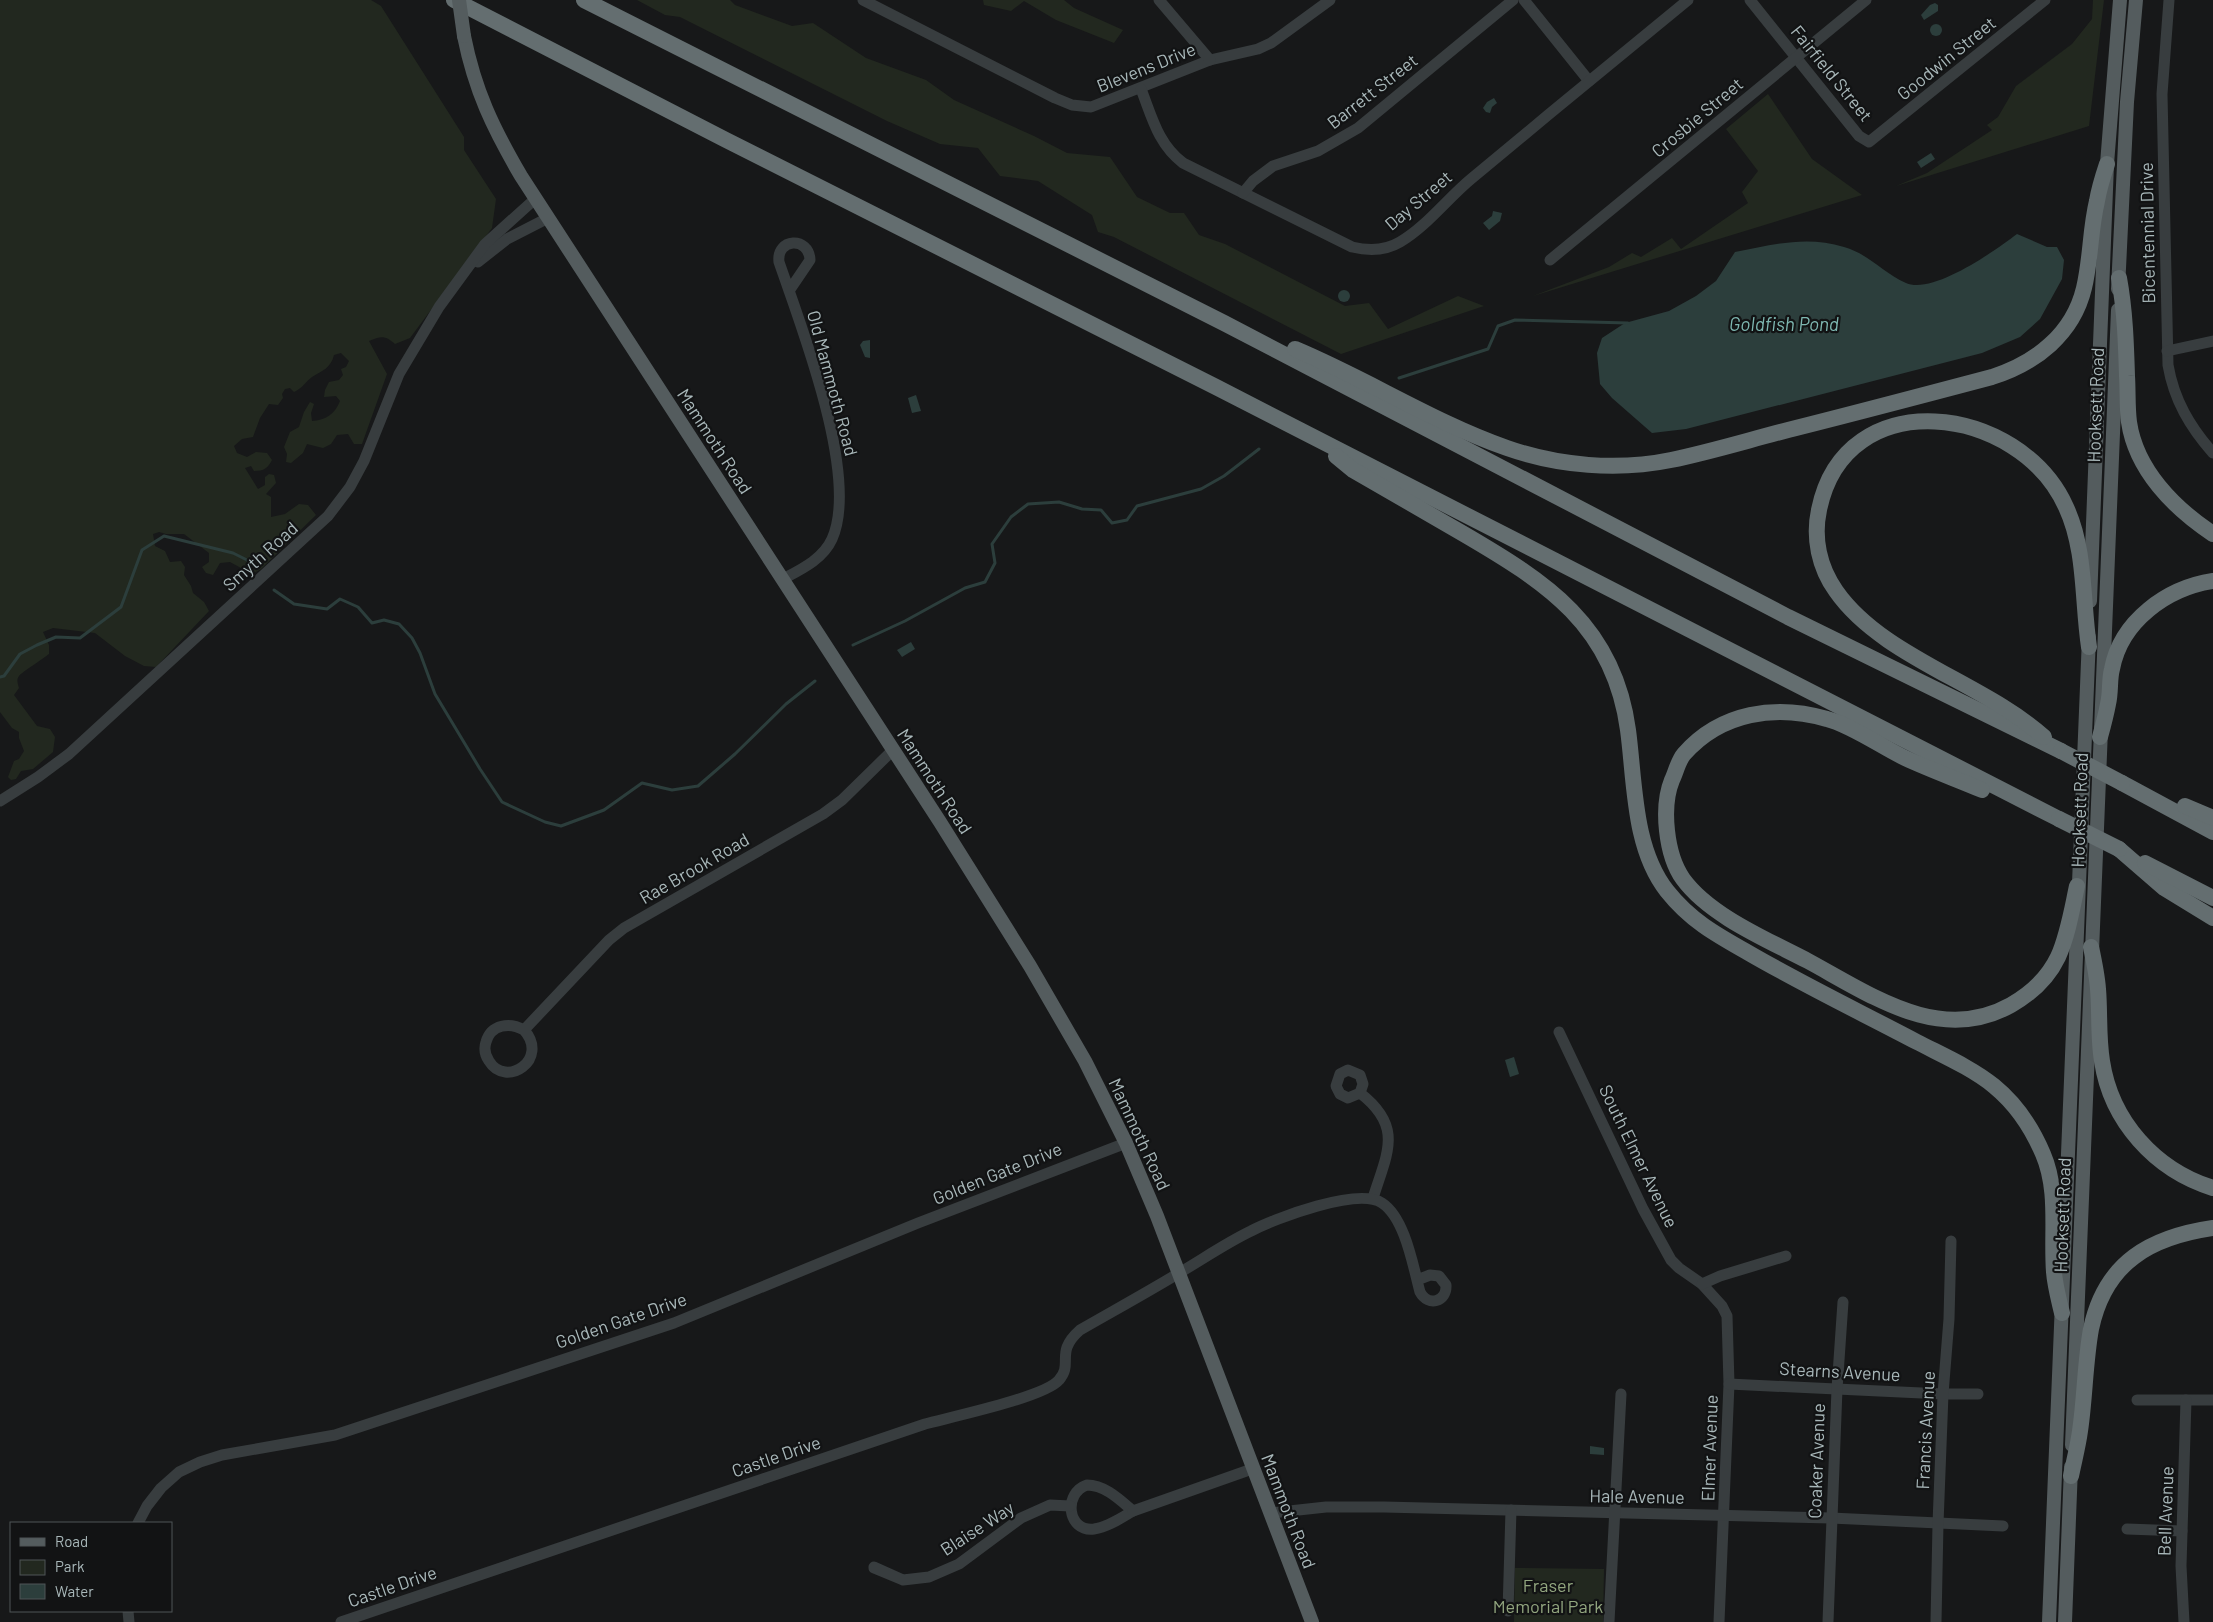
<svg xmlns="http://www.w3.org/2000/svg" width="2213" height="1622" font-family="Barlow,sans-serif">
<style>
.green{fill:#22281f}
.water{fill:#2c3e3c}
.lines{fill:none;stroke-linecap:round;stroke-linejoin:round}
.stream{stroke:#2c3e3c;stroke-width:3}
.minor{stroke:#383d3f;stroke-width:11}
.major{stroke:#545c5e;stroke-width:14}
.highway{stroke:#646e70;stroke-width:16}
.major-bridge{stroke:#545c5e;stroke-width:14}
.highway-bridge{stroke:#646e70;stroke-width:16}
.labels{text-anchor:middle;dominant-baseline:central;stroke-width:4.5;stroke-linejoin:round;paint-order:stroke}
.street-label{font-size:18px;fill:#a9b8ba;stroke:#121314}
.park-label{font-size:18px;fill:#92a67f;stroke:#121314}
.water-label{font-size:19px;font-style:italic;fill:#7eb7b1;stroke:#121314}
</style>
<rect width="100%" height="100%" fill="#171819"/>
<g class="green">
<path d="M0,0h371l10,6 83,131v13l32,49 -4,29 -82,110 -15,6c-10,-9 -14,-8 -26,-3l18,33 -25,70h-8l-6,-10 -11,1 -6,9 -8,4 -16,-4 -4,9 -12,10 -5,-1 1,-8 -3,-7 6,-15 9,-5 5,-15 6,-10 4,2 -3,9 1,8c14,-1 23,-7 28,-20l-4,-5 -12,1 1,-7 4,-8 10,-2 4,-5 -2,-6 5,-2 3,-6 -8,-8 -7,2c-3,13 -12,16 -22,22 -7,5 -8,10 -18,15l-4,-4 -5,1 -3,5 1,4 -5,7 -9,-1 -9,14 -7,19 -11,2 -8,7 3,7 10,4 9,-5 11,1 5,7c-4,8 -8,11 -18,11l-3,-5 -6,2 13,21 7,-4v-8l4,-3 5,1 2,8 -10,11 5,3v20l14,-3 14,-10 9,1 8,10 -55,54 -9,5 -22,-12 -10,1 -7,12 -7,-2 -4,-6 7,-5v-9l-25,-19h-18l-7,-2 -6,2 2,12 10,5 5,11 11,-1 4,6 -1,8 7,11 2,7 11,9 5,9 -53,56 -12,-1 -19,-10 -30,-23 -42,-5 -10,4 6,13v9c-5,4 -28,19 -30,22 -3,4 -1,8 0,12l-5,7 23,31 13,3 5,8 -2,15 -20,17 -12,2 -5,8 -5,1 -3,-3 6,-16 5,-2 5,-8 -5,-13v-6l-7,-4 -12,-16z"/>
<polygon points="637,0 730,0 735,5 792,26 813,23 866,58 926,80 954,100 1034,136 1067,153 1110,157 1137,197 1170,213 1184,213 1199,235 1225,244 1345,306 1369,303 1388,329 1458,296 1484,306 1341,354 1114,237 1098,232 1092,215 1038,181 1000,176 978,148 940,144 887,121 680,17 665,15"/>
<polygon points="983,0 1064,0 1074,8 1123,30 1114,43 1056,20 1024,1 1011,11 984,5"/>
<polygon points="2093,0 2104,0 2089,126 1896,186 1927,173 1992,130 1987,125 1998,117 2016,86 2072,44 2092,19"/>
<polygon points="1768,94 1812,159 1862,195 1533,296 1609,267 1632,253 1641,257 1672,238 1681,249 1748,203 1742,192 1758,171 1726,129"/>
<polygon points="1515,1568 1604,1569 1603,1622 1514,1622"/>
</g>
<g class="water">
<polygon points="1935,3 1938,5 1938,11 1924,20 1921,15 1930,5"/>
<circle cx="1936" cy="30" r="6"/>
<polygon points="1494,98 1497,103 1492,107 1490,113 1486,112 1483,108 1487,102"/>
<polygon points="1931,153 1935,159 1921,168 1917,162"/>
<polygon points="1493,211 1502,213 1500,221 1489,230 1483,223 1492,216"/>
<path d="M2017,234l30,13h10l7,13 -2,19 -22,40 -20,18 -38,16 -296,76 -34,4 -40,-35 -12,-14 -3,-31 5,-15 23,-15 44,-12 27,-15 20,-15 19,-29c37,-7 71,-17 109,-5 25,7 39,26 62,36 27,12 90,-33 111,-49z"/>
<circle cx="1344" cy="296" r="6"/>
<polygon points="870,340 870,358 865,357 860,345 863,341"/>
<polygon points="916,395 921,411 912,413 908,398"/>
<polygon points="911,642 915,649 902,657 897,650"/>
<polygon points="1514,1057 1519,1074 1510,1077 1505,1060"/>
<polygon points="1590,1446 1604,1448 1604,1455 1590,1454"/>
</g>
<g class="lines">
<g class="stream">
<polyline points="1399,378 1488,349 1498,326 1515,320 1628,323"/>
<polyline points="274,590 294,604 327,609 340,599 358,607 372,623 384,620 399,624 412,638 420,653 435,694 480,769 502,802 545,822 561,826 604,810 642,783 672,790 698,786 735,754 786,704 815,681"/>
<polyline points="853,645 905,621 965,588 985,582 995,563 992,544 1011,517 1028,504 1059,502 1082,509 1101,510 1112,523 1127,520 1137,506 1201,489 1224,476 1259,449"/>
<polyline points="0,677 4,676 20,654 37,645 56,637 80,638 121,607 142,550 164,536 233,553 251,562"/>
</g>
<g class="minor">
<polyline points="863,0 1055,98 1072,105 1091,107 1210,60 1258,49 1271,43 1330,0"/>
<polyline points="1159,0 1210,60"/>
<polyline points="1524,0 1589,81"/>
<polyline points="1750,0 1859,136 1869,142 2045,0"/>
<path d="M2169,0l-7,94 6,271c6,35 22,62 45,88"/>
<path d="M1141,89c11,28 17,55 42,74l169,84c17,4 33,4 48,-5 26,-15 48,-44 71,-63 72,-60 145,-120 217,-179"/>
<polyline points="1243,193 1253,181 1273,166 1318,151 1358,128 1513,0"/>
<polyline points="1550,260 1866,0"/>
<polyline points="478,262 507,239 548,218"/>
<polyline points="2167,351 2213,341"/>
<path d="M783,579c19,-10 40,-20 49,-40 28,-62 -31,-213 -53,-277 -3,-24 30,-26 31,-2l-21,31"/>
<polyline points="0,801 38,777 69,754 328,516 350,487 364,461 399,374 439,307 485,244 535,199"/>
<path d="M524,1030c-14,-8 -33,-6 -38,12 -2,6 -1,13 3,19 17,28 61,-2 35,-31l85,-90 15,-12 199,-114 19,-14 51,-50"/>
<polyline points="1559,1032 1643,1209 1671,1260 1679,1268 1702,1284 1722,1306 1727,1316 1729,1384 1719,1622"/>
<path d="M1360,1093l-12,5 -8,-4 -4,-8 4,-12 8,-4 12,5 3,9 -3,9c44,34 27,60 13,105"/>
<polyline points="1702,1284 1720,1276 1786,1256"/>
<polyline points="1729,1384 1943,1394 1978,1394"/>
<polyline points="2137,1400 2213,1400"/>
<path d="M1087,1485c18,0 33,15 46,26 -12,7 -25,16 -39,18 -27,3 -31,-36 -7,-44z"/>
<polyline points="1133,1511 1252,1469"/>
<polyline points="1271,1513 1326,1507 1384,1507 1831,1518 2003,1526"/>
<polyline points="138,1523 147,1506 161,1488 179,1472 200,1462 222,1455 335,1435 674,1323 918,1223 1126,1143"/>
<polyline points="2127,1529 2182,1531"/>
<polyline points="903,1580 874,1567 874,1568 903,1580 929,1577 959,1564 1021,1518 1050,1505 1070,1506"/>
<polyline points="128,1611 129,1622"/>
<polyline points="1508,1611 1511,1510"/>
<path d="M341,1622l584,-198c26,-7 120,-27 134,-44 15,-17 -5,-27 21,-50 33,-19 66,-37 99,-57 24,-14 47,-30 72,-42 25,-13 107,-44 131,-28 23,15 31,63 38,89 8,15 27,10 26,-7l-7,-9 -9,-1 -13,5"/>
<polyline points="1609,1622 1621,1394"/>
<polyline points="1828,1622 1837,1389 1843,1302"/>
<polyline points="1936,1622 1938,1524 1943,1394 1949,1319 1951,1241"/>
<polyline points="2184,1622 2181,1566 2186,1400"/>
</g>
<g class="major">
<path d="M464,36c11,55 29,92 57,140l419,646 90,144 55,95 41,82 31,73 155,406"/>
<polyline points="2118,289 2127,102 2136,0"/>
<polyline points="2090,601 2107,164 2120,0"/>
<polyline points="2072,1445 2118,310"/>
<polyline points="2049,1622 2089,637"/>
<polyline points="2065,1622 2071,1467"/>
</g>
<g class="highway">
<polyline points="454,0 726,140 1216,387 2059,819"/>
<polyline points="584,0 1224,323 1788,617 2061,751"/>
<path d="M2119,278c6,33 7,65 8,98 1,15 0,31 2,46 7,48 45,86 84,112"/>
<path d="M1295,349c72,30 138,73 212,99 51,18 111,23 164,12 39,-8 78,-20 117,-30 68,-17 136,-35 204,-53 44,-14 81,-43 92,-89 7,-29 6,-58 13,-87 2,-12 6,-25 10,-37"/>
<path d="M1336,456l17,14c36,21 72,42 109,63 84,49 152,92 166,197 7,52 5,118 39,161 23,29 48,43 80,61 55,32 113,60 170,90 25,13 55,26 77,44 22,18 38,42 49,68 16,37 8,79 11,118 1,14 5,28 8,41"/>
<path d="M2044,737c-60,-54 -162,-80 -208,-146 -17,-24 -23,-53 -17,-81 26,-129 201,-106 247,-3 20,43 16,93 23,140"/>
<path d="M2100,737c3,-11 6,-22 8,-33 3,-12 1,-24 4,-35 9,-48 55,-81 101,-88"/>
<polyline points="2122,783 2213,832"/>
<path d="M1982,790c-26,-11 -51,-20 -77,-32 -23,-11 -54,-33 -78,-39 -51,-15 -106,-7 -143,35 -6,7 -8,18 -12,26 -11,27 -6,75 11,99 27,37 85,61 125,82 63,34 132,84 203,44 21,-12 37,-27 47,-48 10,-22 14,-48 19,-71"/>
<polyline points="2185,806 2213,818"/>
<polyline points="2119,849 2164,888 2213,918"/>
<polyline points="2145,863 2213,898"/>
<path d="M2091,947c3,14 6,28 7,42 2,23 0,48 4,72 9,60 53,109 111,127"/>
<path d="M2071,1476c3,-15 7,-30 9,-45 5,-34 5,-69 11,-102 14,-67 60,-92 122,-101"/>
</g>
<polyline class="major-bridge" points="459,0 464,36"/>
<g class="highway-bridge">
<polyline points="2061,751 2122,783"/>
<polyline points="2059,819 2119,849"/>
</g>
</g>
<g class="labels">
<g class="street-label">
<text transform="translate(1946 58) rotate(-39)">Goodwin Street</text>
<text transform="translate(1146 67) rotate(-22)">Blevens Drive</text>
<text transform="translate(1832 73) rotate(51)">Fairfield Street</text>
<text transform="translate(1372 91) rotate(-38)">Barrett Street</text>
<text transform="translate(1697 117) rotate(-40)">Crosbie Street</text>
<text transform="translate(1418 200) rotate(-40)">Day Street</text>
<text transform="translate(2147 233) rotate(-91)">Bicentennial Drive</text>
<text transform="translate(833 383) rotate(75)">Old Mammoth Road</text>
<text transform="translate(2095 405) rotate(-88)">Hooksett Road</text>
<text transform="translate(715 441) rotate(57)">Mammoth Road</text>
<text transform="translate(260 556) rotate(-42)">Smyth Road</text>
<text transform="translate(935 781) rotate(57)">Mammoth Road</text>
<text transform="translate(2079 810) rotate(-88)">Hooksett Road</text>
<text transform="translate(694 868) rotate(-30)">Rae Brook Road</text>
<text transform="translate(1140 1134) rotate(65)">Mammoth Road</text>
<text transform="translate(1639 1156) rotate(64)">South Elmer Avenue</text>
<text transform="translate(997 1173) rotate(-22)">Golden Gate Drive</text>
<text transform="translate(2062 1215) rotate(-88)">Hooksett Road</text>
<text transform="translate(621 1320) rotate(-19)">Golden Gate Drive</text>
<text transform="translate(1840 1371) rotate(3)">Stearns Avenue</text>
<text transform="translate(1925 1430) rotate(-87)">Francis Avenue</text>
<text transform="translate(1709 1448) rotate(-88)">Elmer Avenue</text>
<text transform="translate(776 1456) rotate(-19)">Castle Drive</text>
<text transform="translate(1816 1461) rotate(-88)">Coaker Avenue</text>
<text transform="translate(1637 1496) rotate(1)">Hale Avenue</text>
<text transform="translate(1289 1511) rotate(69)">Mammoth Road</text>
<text transform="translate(2165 1511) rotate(-88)">Bell Avenue</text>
<text transform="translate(977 1528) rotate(-33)">Blaise Way</text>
<text transform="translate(392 1586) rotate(-19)">Castle Drive</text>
</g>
<g class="park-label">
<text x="1548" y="1585">Fraser<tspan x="1548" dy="21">Memorial Park</tspan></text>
</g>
<g class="water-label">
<text x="1784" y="323">Goldfish Pond</text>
</g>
</g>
<rect x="10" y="1522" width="162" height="90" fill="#121314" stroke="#4e5556"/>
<rect x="20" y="1538" width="25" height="8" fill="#545c5e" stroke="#4e5556"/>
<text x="55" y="1547" font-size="15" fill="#a9b8ba">Road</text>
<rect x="20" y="1560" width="25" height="15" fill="#22281f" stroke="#4e5556"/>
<text x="55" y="1572" font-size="15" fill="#a9b8ba">Park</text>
<rect x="20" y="1584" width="25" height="15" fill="#2c3e3c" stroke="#4e5556"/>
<text x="55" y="1597" font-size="15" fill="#a9b8ba">Water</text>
</svg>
